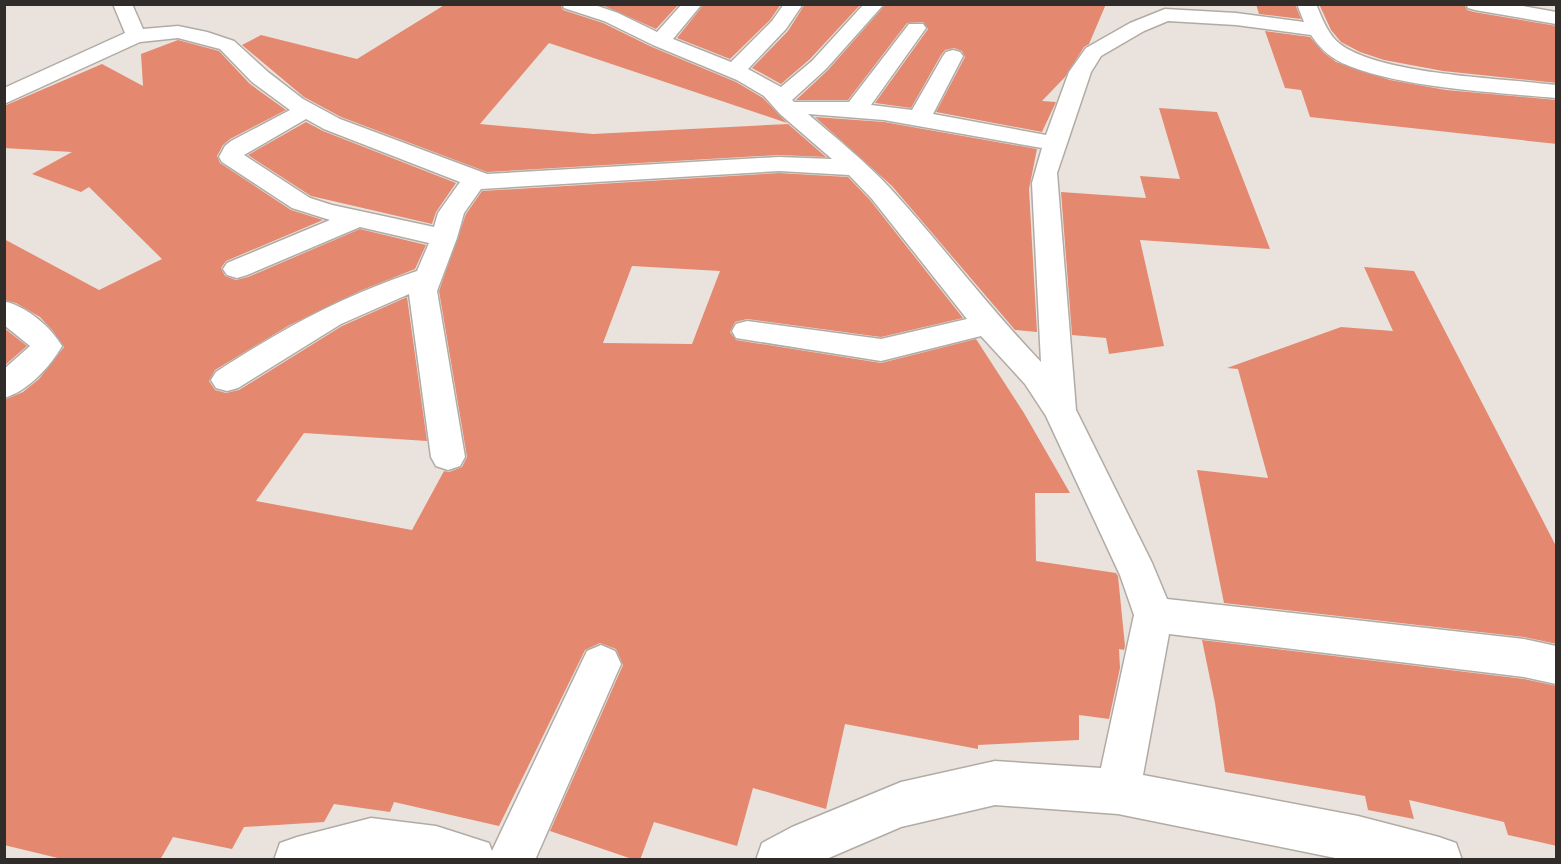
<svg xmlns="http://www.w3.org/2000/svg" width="1561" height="864" font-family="'Alegreya Sans',sans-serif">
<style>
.building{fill:#e4896f;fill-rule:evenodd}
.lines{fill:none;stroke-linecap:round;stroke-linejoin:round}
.street-casing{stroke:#b1aba5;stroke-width:3}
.street{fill:#fff;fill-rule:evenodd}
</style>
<rect width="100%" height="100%" fill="#eae3dd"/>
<g class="building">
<polygon points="446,4 560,4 563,10 603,23 652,47 736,82 763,98 787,123 549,43 480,124 593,134 788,124 826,157 779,155 487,172 341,117 304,97 242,45 261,35 357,59"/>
<polygon points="600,4 679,4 656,29"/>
<polygon points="704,4 781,4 770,20 730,59 677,38"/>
<polygon points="805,4 861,4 810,59 781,84 752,68 788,31"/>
<polygon points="886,4 1106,4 1089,44 1084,47 1065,77 1042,101 1056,102 1042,132 936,112 965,57 962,51 954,48 945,50 941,55 911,108 875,103 928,29 923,22 907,23 848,100 796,100 828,70"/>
<polygon points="1256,4 1295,4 1301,19 1259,14"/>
<polygon points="1319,4 1464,4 1467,10 1474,12 1557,26 1557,83 1443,71 1384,60 1360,52 1341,42 1331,30"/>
<polygon points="1265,31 1310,37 1323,52 1336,62 1390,80 1446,90 1557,100 1557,144 1310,117 1301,90 1285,88"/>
<path d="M178,40l41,11 31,33 36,26 -56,29 -7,6 -6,11 3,7 71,47 32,10 -97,41 -5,7 4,8 11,4 12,-3 112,-48 66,16 -11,24 -53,21 -74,36 -73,44 -6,11 6,9 11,3 13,-3 103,-64 65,-29 20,144 -123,-8 -48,68 156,29 32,-59 5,1 13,-5 5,-10 -28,-166 27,-77 16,-23 297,-18 69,4 22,23 93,118 -82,19 -134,-18 -12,3 -5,10 6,8 145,23 95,-24 48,74 46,80h-35l1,68 80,12 2,3 7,70 -1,4 -5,-1 1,19 -11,51 -30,-4v25l-101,5v4l-133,-25 -19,85 -73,-21 -16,58 -83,-24 -14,38h-5l-85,-29 73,-166 -7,-16 -16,-6 -15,7 -86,176 -105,-24 -4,10 -56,-8 -10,18 -80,5 -12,22 -59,-12 -13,23h-94l-62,-15v-445l19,-8 16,-13 25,-32 -11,-16 -13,-14 -24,-14 -12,-3v-61l95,51 63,-31 -73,-72 -8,5 -49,-18 40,-22 -68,-4v-42l98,-42 41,22 -2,-32zM632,266l88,5 -28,73 -89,-1z"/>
<polygon points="1159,108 1217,112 1270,249 1140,240 1164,346 1109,354 1106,338 1072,335 1061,192 1146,198 1140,176 1180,179"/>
<polygon points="815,117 884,122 1037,149 1029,189 1037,332 1015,330 892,186"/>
<polygon points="306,122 323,131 456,183 436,212 432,224 311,196 248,155"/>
<polygon points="1364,267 1414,271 1557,548 1557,644 1524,637 1224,603 1197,470 1268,478 1238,369 1227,368 1341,327 1393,331"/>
<polygon points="4,328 27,346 4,366"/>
<polygon points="1202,640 1524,679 1557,686 1557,846 1508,835 1504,822 1409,800 1414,819 1368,810 1365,796 1225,772 1215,703"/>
</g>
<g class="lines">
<g class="street-casing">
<g id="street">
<path d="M113,4h19l11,25 35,-3 29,6 27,9 34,31 35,27 37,20 147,55 292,-17 53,2 -52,-45 -16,-18 -27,-16 -84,-35 -49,-24 -40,-13 -2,-4h30l26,9 39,19 25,-28h20l-29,35 58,23 41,-41 12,-17h19l-17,25 -38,40 33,18 31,-26 52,-57h20l-58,65 -34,31 2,2h55l60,-78h14l3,4 -55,77 41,5 31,-54 3,-4 7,-2 7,2 3,4 -30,58 113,21 23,-63 17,-24 44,-25 35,-14 71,4 68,9 -7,-18h19c6,14 12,31 24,40 41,31 162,34 216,41v13c-63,-6 -158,-10 -214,-35 -14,-7 -23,-16 -31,-28l-75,-10 -68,-4 -24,10 -43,25 -10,16 -34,101 19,237 76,153 15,36 357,40 32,7v38l-32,-7 -355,-43 -26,141 215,41 81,21 17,6 6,17h-117l-227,-46 -123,-9 -94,22 -77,33h-68l6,-17 30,-16 109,-45 94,-21 106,7 33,-153 -14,-40 -74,-159 -21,-32 -44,-48 -100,25 -145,-23 -4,-7 4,-7 11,-3 134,18 86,-20 -95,-120 -23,-24 -70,-4 -298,18 -17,24 -7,25 -20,53 28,166 -5,9 -12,4 -12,-4 -5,-9 -22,-163 -68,30 -103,64 -11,3 -11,-3 -5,-8 5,-8c68,-44 124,-75 201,-101l12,-28 -69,-16 -113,48 -10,3 -10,-3 -4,-6 4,-6 103,-43 -38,-12 -70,-46 -3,-5 6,-11 6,-5 59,-31 -38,-28 -32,-33 -42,-11 -38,4 -136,62v-16l121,-55zM808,114l76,6 158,28 -10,35 9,179c-53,-55 -99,-117 -151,-174 -25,-27 -54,-50 -82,-74zM306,119l18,10 136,53 -22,31 -4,14 -102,-22 -22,-7 -66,-43z"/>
<polygon points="1466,4 1512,4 1556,12 1556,24 1475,10 1468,8"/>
<path d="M7,302c21,6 44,25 55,44 -12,21 -34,45 -58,52v-29l26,-23 -26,-21v-22z"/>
<polygon points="601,645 615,651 621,664 535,860 274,860 280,843 297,837 371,818 436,826 489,843 492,851 587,651"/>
</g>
</g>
<use href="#street" class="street"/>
</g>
<rect width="1561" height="864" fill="none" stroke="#2f2c2a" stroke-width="12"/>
</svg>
